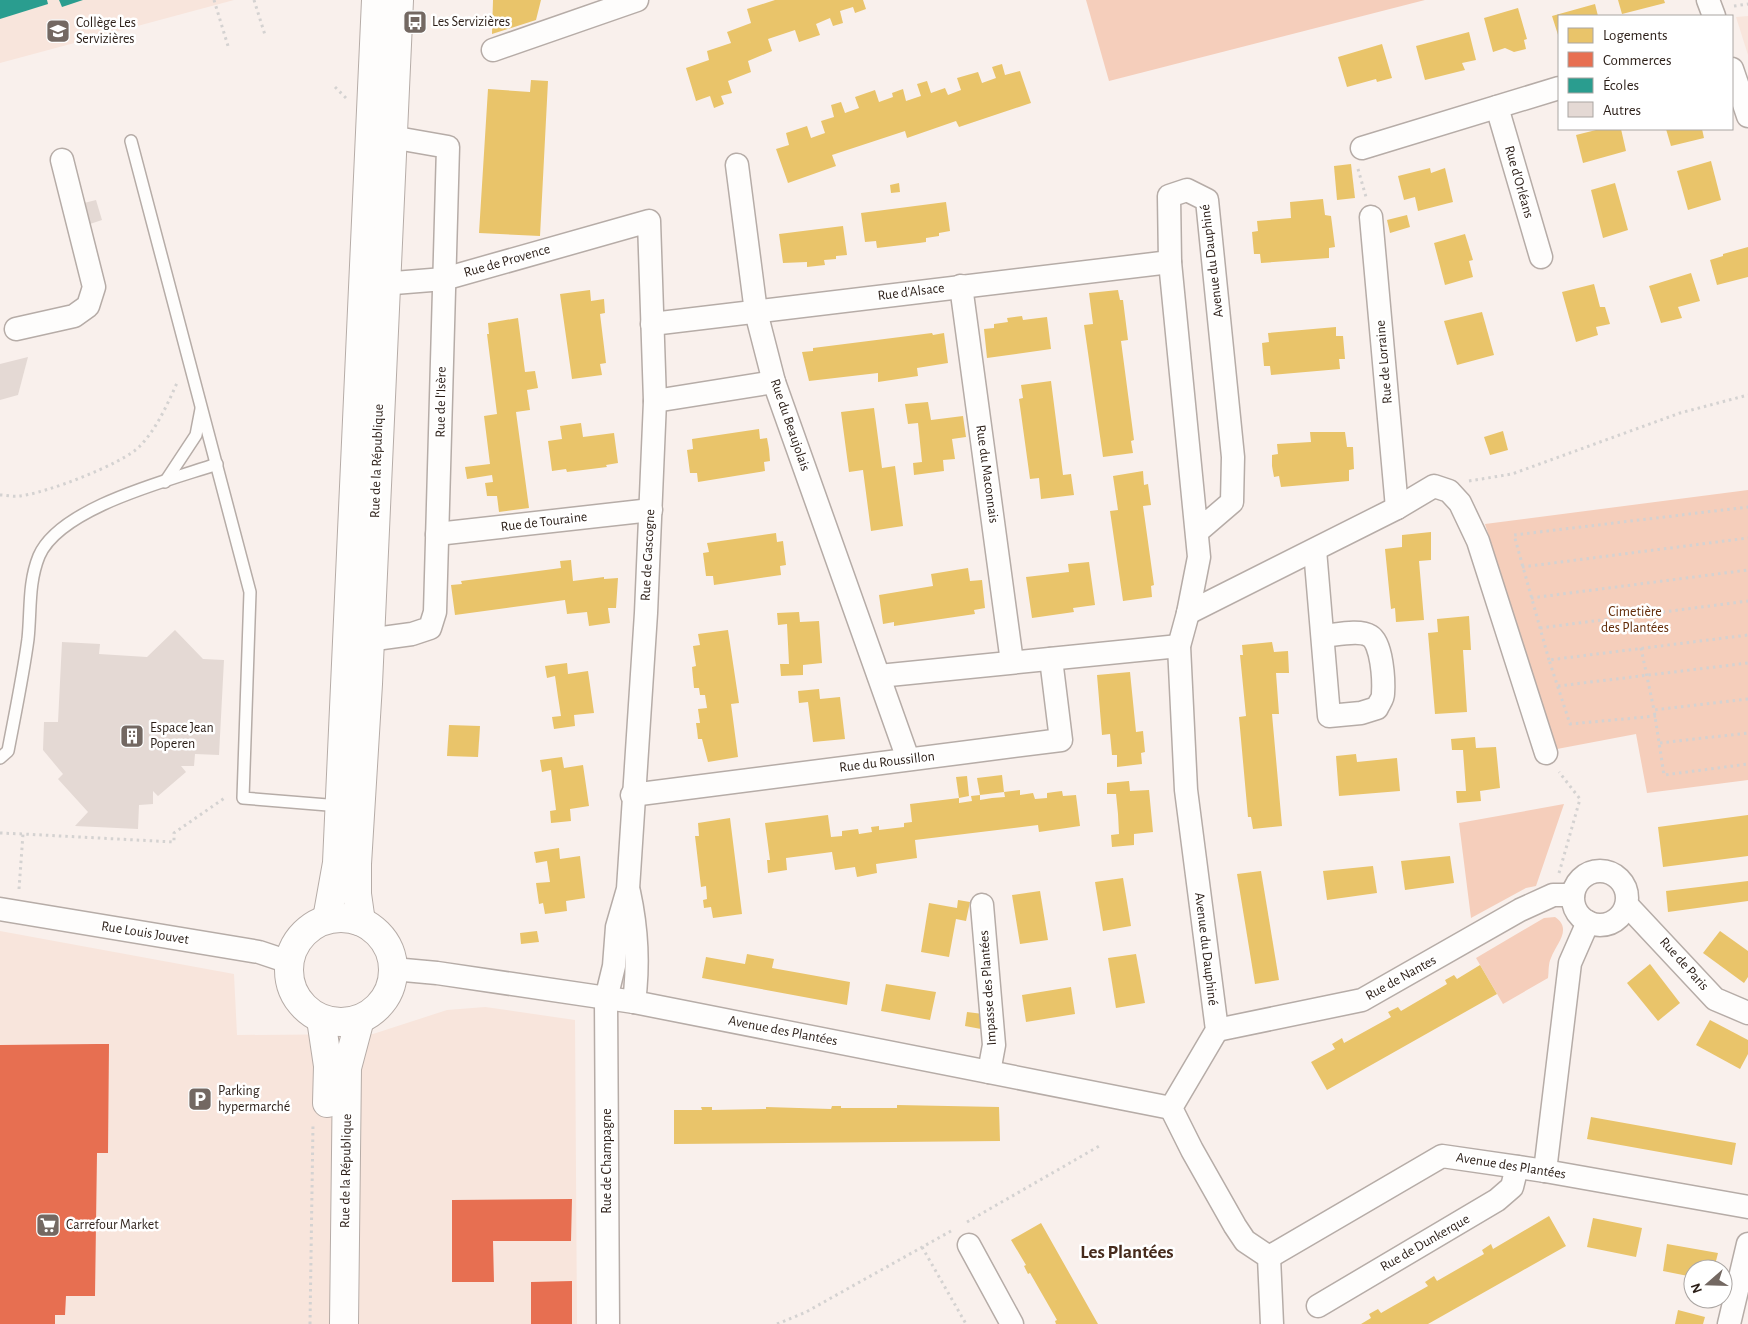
<svg xmlns="http://www.w3.org/2000/svg" width="1748" height="1324" font-family="'Alegreya Sans',sans-serif">
<style>
.built{fill:#f8e5dc}
.green{fill:#f5cebb}
.homes{fill:#e9c46a}
.shops{fill:#e76f51}
.schools{fill:#2a9d8f}
.building{fill:#e4d9d4}
.lines{fill:none;stroke-linecap:round;stroke-linejoin:round}
.lane-casing{stroke:#b6aca7;stroke-width:14}
.street-casing{stroke:#b6aca7;stroke-width:25}
.secondary-casing{stroke:#b6aca7;stroke-width:30}
.path{stroke:#d4d2d1;stroke-width:3;stroke-dasharray:2.5 4;stroke-linecap:butt}
.lane{stroke:#fefdfc;stroke-width:11}
.street{stroke:#fefdfc;stroke-width:22}
.secondary{stroke:#fefdfc;stroke-width:28}
.labels{text-anchor:middle;dominant-baseline:central;stroke-width:5;stroke-linejoin:round;paint-order:stroke}
.poi-label{font-size:14px;fill:#2b1e17;stroke:#fff;text-anchor:start}
.street-label{font-size:14px;fill:#2b1e17;stroke:#fff}
.park-label{font-size:14px;fill:#612a07;stroke:#fff}
.district-label{font-size:19px;font-weight:bold;fill:#472b1d;stroke:#fff}
</style>
<rect width="100%" height="100%" fill="#f9f0ec"/>
<g class="built">
<polygon points="0,0 234,0 0,63"/>
<polygon points="1748,16 1748,55 1736,17"/>
<polygon points="0,931 234,974 237,1035 373,1034 447,1010 485,1007 575,1020 577,1324 0,1324"/>
</g>
<g class="green">
<polygon points="1086,0 1425,0 1109,81"/>
<polygon points="1748,490 1748,780 1647,793 1636,734 1557,749 1485,524"/>
<polygon points="1564,804 1536,886 1526,888 1471,918 1459,823"/>
<path d="M1555,917c18,12 1,27 -4,41 -3,6 -2,14 -3,20l-45,26 -27,-46 68,-40z"/>
</g>
<g class="homes">
<polygon points="493,0 541,0 536,20 492,34"/>
<polygon points="775,0 863,0 866,9 855,13 853,7 840,11 843,23 833,26 830,18 816,24 820,35 799,42 795,30 768,39 772,51 748,61 751,72 728,81 732,93 721,96 724,104 714,108 710,96 696,101 686,68 709,60 707,51 731,43 727,32 751,23 747,9"/>
<polygon points="1618,0 1664,0 1665,3 1622,14"/>
<polygon points="1595,4 1598,16 1559,16 1559,38 1552,16"/>
<polygon points="1518,8 1527,39 1524,40 1526,49 1514,52 1505,48 1493,52 1484,18"/>
<polygon points="1469,32 1476,60 1462,63 1465,70 1425,80 1416,46"/>
<polygon points="1382,44 1392,78 1377,82 1376,79 1347,87 1338,57"/>
<polygon points="1002,64 1005,75 1020,71 1031,103 959,127 956,121 907,138 905,131 832,155 836,166 788,183 776,149 789,145 786,133 807,126 811,138 825,133 821,121 834,117 831,105 841,102 845,113 859,108 855,97 875,90 879,102 893,97 892,93 903,89 906,101 921,96 917,84 927,81 931,93 945,88 948,95 961,90 957,78 978,72 982,83 996,78 992,67"/>
<polygon points="531,80 548,81 540,236 479,233 488,89 530,92"/>
<polygon points="1600,129 1621,129 1626,151 1583,163 1576,135"/>
<polygon points="1666,129 1702,129 1704,138 1671,146"/>
<polygon points="1711,161 1721,200 1688,210 1677,171"/>
<polygon points="1351,164 1355,198 1337,200 1334,166"/>
<polygon points="1430,168 1431,173 1445,168 1453,202 1418,211 1415,197 1404,200 1398,176"/>
<polygon points="899,183 900,192 891,193 890,185"/>
<polygon points="1615,183 1628,230 1603,238 1591,190"/>
<polygon points="1323,199 1325,215 1331,216 1335,247 1329,248 1329,258 1261,263 1260,254 1254,254 1252,232 1258,231 1257,221 1291,218 1290,202"/>
<polygon points="946,202 950,231 939,233 939,236 926,238 926,242 919,243 877,248 876,241 865,242 861,213"/>
<polygon points="1407,215 1410,227 1390,233 1387,220"/>
<polygon points="843,226 847,255 836,256 836,259 824,260 825,265 807,267 807,262 783,263 779,234"/>
<polygon points="1465,234 1473,260 1469,261 1473,277 1445,285 1434,243"/>
<polygon points="1748,247 1748,277 1717,285 1710,260 1723,256 1723,254"/>
<polygon points="1691,273 1700,301 1678,307 1682,318 1661,323 1649,286"/>
<polygon points="1594,284 1600,307 1605,307 1610,324 1596,327 1598,335 1576,342 1562,292"/>
<polygon points="590,290 591,301 604,299 605,313 600,314 606,363 600,364 602,375 572,379 560,294"/>
<polygon points="1118,290 1120,300 1123,300 1128,340 1121,341 1134,440 1131,441 1133,453 1103,457 1084,325 1093,324 1089,293"/>
<polygon points="1482,312 1494,355 1457,365 1444,321"/>
<polygon points="1022,316 1023,320 1047,317 1051,349 987,358 984,329 994,328 994,324 1008,322 1007,318"/>
<polygon points="518,318 525,372 535,371 538,388 527,390 530,410 516,412 529,508 499,512 497,496 487,496 485,483 493,482 492,475 467,479 465,467 490,464 484,416 497,414 487,334 489,334 488,323"/>
<polygon points="1336,327 1336,336 1343,336 1345,359 1339,359 1340,369 1271,375 1270,366 1264,366 1262,343 1269,342 1268,333"/>
<polygon points="932,333 933,335 944,333 948,363 917,368 918,376 878,382 878,373 809,381 802,352 813,351 813,348"/>
<polygon points="1051,381 1063,475 1071,474 1074,495 1041,499 1039,478 1030,479 1019,399 1023,398 1021,385"/>
<polygon points="928,402 931,420 963,416 966,437 952,439 955,459 943,460 944,471 914,475 913,463 922,462 918,423 908,424 905,404"/>
<polygon points="874,408 882,468 895,466 903,526 871,531 863,470 849,472 841,412"/>
<polygon points="581,423 583,437 614,433 618,463 606,465 607,467 567,472 566,469 552,471 548,441 562,439 560,426"/>
<polygon points="759,429 760,439 767,438 769,449 770,461 764,462 765,471 698,482 697,473 690,473 687,450 693,449 692,439"/>
<polygon points="1503,431 1508,450 1490,455 1484,437"/>
<polygon points="1310,432 1345,432 1347,447 1353,447 1354,469 1349,470 1349,481 1281,487 1279,476 1274,477 1272,466 1272,455 1278,454 1277,444 1311,442"/>
<polygon points="1143,471 1144,485 1148,484 1151,505 1143,506 1154,585 1151,586 1152,597 1123,601 1110,511 1118,510 1113,476"/>
<polygon points="1431,532 1431,560 1419,561 1424,620 1396,622 1395,608 1391,609 1385,549 1402,547 1402,535"/>
<polygon points="776,533 777,542 783,541 786,565 780,566 781,575 714,585 713,576 706,576 703,553 709,552 707,543"/>
<polygon points="571,560 573,581 604,577 604,579 618,578 616,608 608,608 610,623 589,626 587,612 567,614 565,600 455,615 451,585 462,584 461,581 561,568 560,561"/>
<polygon points="1089,562 1095,605 1073,608 1074,612 1032,618 1026,577 1069,572 1068,564"/>
<polygon points="968,568 970,581 982,580 985,608 974,610 975,614 894,626 894,622 883,624 879,595 933,586 931,574"/>
<polygon points="799,612 800,622 819,621 822,663 803,665 803,675 781,676 780,664 789,664 787,624 778,625 777,613"/>
<polygon points="1469,616 1471,650 1463,650 1467,712 1435,714 1428,633 1438,632 1437,619"/>
<polygon points="728,630 739,703 731,704 738,757 708,762 702,739 698,739 697,730 696,723 700,723 698,709 707,708 705,695 700,695 699,688 694,688 692,667 696,666 693,646 700,645 698,634"/>
<polygon points="1272,642 1274,652 1288,651 1289,673 1276,673 1279,714 1272,714 1282,826 1253,829 1251,817 1248,817 1239,717 1246,716 1240,655 1243,655 1242,645"/>
<polygon points="567,663 568,674 588,671 594,713 574,715 575,726 554,729 552,717 561,716 558,697 555,676 547,678 545,666"/>
<polygon points="1130,672 1136,732 1143,731 1145,752 1141,753 1142,764 1117,767 1117,755 1112,755 1110,734 1102,735 1097,675"/>
<polygon points="819,689 820,699 840,697 845,739 813,742 808,702 799,703 798,691"/>
<polygon points="449,725 480,726 478,757 447,756"/>
<polygon points="1475,737 1476,748 1496,747 1500,788 1480,791 1481,801 1457,803 1456,791 1466,791 1463,750 1452,750 1451,739"/>
<polygon points="1356,754 1357,762 1397,758 1400,791 1339,796 1336,756"/>
<polygon points="562,757 564,768 583,765 589,806 570,809 571,821 551,823 550,811 556,810 551,770 542,772 540,760"/>
<polygon points="1002,775 1004,792 980,795 977,778"/>
<polygon points="967,776 969,796 959,798 956,777"/>
<polygon points="1129,781 1130,791 1149,790 1153,832 1134,834 1134,845 1112,847 1111,835 1119,834 1118,814 1116,794 1107,794 1107,783"/>
<polygon points="1020,790 1020,795 1033,793 1035,799 1047,798 1047,793 1054,792 1062,791 1063,796 1076,795 1080,826 1039,832 1038,825 915,840 917,858 876,864 877,873 857,877 855,867 835,870 832,852 786,858 787,870 768,873 767,860 770,860 765,823 828,815 831,837 842,836 842,831 858,829 859,834 872,832 871,827 879,826 879,830 904,827 904,823 912,822 910,804 959,798 959,803 972,801 971,796 980,795 980,800 992,798 1005,797 1004,792"/>
<polygon points="1748,815 1748,856 1663,867 1658,827"/>
<polygon points="730,818 742,914 713,918 711,907 704,908 703,900 707,899 706,886 701,887 695,836 699,836 698,823"/>
<polygon points="559,848 560,859 580,856 585,898 566,901 567,911 545,914 543,903 539,904 536,883 550,882 547,861 536,863 534,852"/>
<polygon points="1450,856 1454,883 1405,890 1401,861"/>
<polygon points="1373,866 1377,893 1327,900 1323,871"/>
<polygon points="1261,871 1279,980 1255,984 1237,874"/>
<polygon points="1123,878 1131,926 1103,931 1095,882"/>
<polygon points="1748,881 1748,901 1668,912 1666,891"/>
<polygon points="1040,891 1048,940 1020,944 1012,895"/>
<polygon points="958,900 970,902 966,921 956,919 949,957 921,952 929,903 957,908"/>
<polygon points="537,931 539,942 521,944 520,933"/>
<polygon points="1720,931 1748,951 1748,977 1744,983 1703,953"/>
<polygon points="747,954 774,959 772,968 850,982 847,1005 702,978 706,957 745,964"/>
<polygon points="1136,954 1145,1003 1116,1008 1108,958"/>
<polygon points="1650,964 1680,1003 1658,1021 1627,983"/>
<polygon points="1480,965 1497,994 1327,1090 1311,1062 1335,1049 1332,1044 1342,1038 1344,1043 1391,1017 1388,1012 1398,1007 1401,1011 1447,984 1445,980 1454,975 1457,979"/>
<polygon points="886,984 936,992 930,1020 881,1011"/>
<polygon points="1071,987 1075,1014 1026,1022 1022,995"/>
<polygon points="967,1012 983,1014 981,1029 965,1026"/>
<polygon points="1710,1020 1748,1040 1748,1054 1740,1069 1696,1045"/>
<polygon points="897,1105 999,1107 1000,1141 674,1144 674,1110 702,1110 701,1107 712,1107 712,1110 766,1109 766,1107 831,1109 832,1106 841,1106 841,1108 897,1108"/>
<polygon points="1591,1117 1736,1143 1732,1165 1587,1139"/>
<polygon points="1549,1216 1566,1246 1428,1324 1361,1324 1371,1318 1369,1314 1378,1309 1381,1313 1428,1286 1425,1282 1434,1276 1437,1281 1484,1254 1482,1250 1491,1244 1493,1249"/>
<polygon points="1593,1218 1642,1228 1636,1257 1587,1247"/>
<polygon points="1041,1223 1098,1324 1056,1324 1055,1321 1057,1320 1030,1273 1028,1274 1024,1266 1026,1265 1011,1240"/>
<polygon points="1667,1244 1718,1253 1714,1269 1693,1269 1693,1277 1663,1271"/>
<polygon points="1678,1310 1705,1317 1703,1324 1675,1324"/>
</g>
<g class="shops">
<polygon points="97,1044 109,1044 108,1153 97,1153 95,1296 66,1296 65,1315 55,1315 55,1324 0,1324 0,1045"/>
<polygon points="572,1199 571,1241 493,1241 494,1282 452,1282 452,1200"/>
<polygon points="572,1281 572,1324 531,1324 531,1282"/>
</g>
<g class="schools">
<polygon points="0,0 47,0 48,4 0,19"/>
<polygon points="59,0 83,0 62,7"/>
</g>
<g class="building">
<polygon points="96,200 102,220 90,224 84,203"/>
<polygon points="28,357 18,395 0,400 0,364"/>
<polygon points="175,630 203,659 224,660 219,755 195,754 194,766 181,766 186,772 158,796 153,791 153,804 139,805 138,829 75,826 88,812 58,779 63,774 43,750 44,722 58,722 62,642 100,644 99,654 147,657"/>
</g>
<g class="lines">
<g class="lane-casing">
<g id="lane">
<polyline points="131,141 250,592 243,798 340,806"/>
<polyline points="165,482 196,435 201,409"/>
<path d="M0,758l8,-7c7,-37 15,-75 20,-112 3,-28 0,-56 11,-83 21,-49 131,-76 178,-92"/>
</g>
</g>
<g class="street-casing">
<g id="street">
<polyline points="1708,0 1714,16"/>
<polyline points="493,50 637,0"/>
<polyline points="1732,69 1748,116"/>
<polyline points="1497,107 1541,257"/>
<polyline points="1362,148 1559,88"/>
<polyline points="737,165 756,312 774,382 908,759"/>
<polyline points="1371,217 1397,508"/>
<polyline points="369,285 444,279 649,221 655,401 646,613 628,889 617,927 614,966 606,999 608,1324"/>
<polyline points="961,286 1012,662"/>
<polyline points="652,324 1170,262"/>
<polyline points="16,329 74,316 88,306 94,287 62,160"/>
<polyline points="655,401 774,382"/>
<polyline points="1197,532 1232,502 1233,457 1207,200 1187,190 1169,196 1170,262 1199,557 1188,613 1179,646 1186,790 1217,1030 1171,1108 1192,1150 1235,1226 1245,1241 1269,1257 1272,1324"/>
<polyline points="437,534 651,510"/>
<path d="M1315,550l14,166 32,-3 16,-5c2,-5 6,-9 6,-14 1,-14 -1,-51 -13,-58 -11,-7 -34,-1 -46,0"/>
<polyline points="1188,613 1397,508 1434,486 1449,491 1460,503 1478,541 1546,753"/>
<polyline points="353,642 412,634 430,628 435,612 448,147 391,137"/>
<polyline points="879,676 1179,646"/>
<polyline points="632,795 1061,740 1051,659"/>
<circle cx="1600" cy="898" r="27"/>
<path d="M629,892c8,37 10,72 5,110"/>
<polyline points="982,905 994,1045 989,1072"/>
<polyline points="1627,905 1715,999 1748,1013"/>
<polyline points="0,909 259,952 289,962"/>
<polyline points="393,969 437,973 634,1002 1171,1108"/>
<polyline points="1217,1030 1362,1000 1520,910 1553,895 1573,895"/>
<polyline points="1545,1171 1570,963 1588,922"/>
<polyline points="969,1245 1012,1324"/>
<polyline points="1269,1257 1442,1156 1545,1171 1748,1207"/>
<polyline points="1318,1306 1497,1200 1512,1187 1517,1167"/>
<polyline points="1729,1324 1748,1244"/>
</g>
</g>
<g class="secondary-casing">
<g id="secondary">
<circle cx="341" cy="970" r="52"/>
<polyline points="327,919 337,863 376,0"/>
<polyline points="361,922 357,894 357,864 368,684 399,0"/>
<polyline points="321,1019 328,1066 327,1103"/>
<polyline points="344,1324 347,1068 360,1019"/>
</g>
</g>
<g class="path">
<polyline points="214,0 228,46"/>
<polyline points="254,0 265,35"/>
<polyline points="1734,6 1748,4"/>
<polyline points="335,87 347,99"/>
<polyline points="1358,169 1366,197"/>
<polyline points="1469,481 1512,474 1680,413 1748,395"/>
<path d="M0,495c6,0 13,2 19,1 25,-2 104,-32 121,-50 17,-18 27,-41 37,-63"/>
<polyline points="1522,567 1748,538"/>
<polyline points="1531,598 1748,570"/>
<polyline points="1540,628 1748,601"/>
<polyline points="1641,648 1654,710"/>
<polyline points="1549,660 1514,535 1748,507"/>
<polyline points="1558,686 1748,663"/>
<polyline points="1748,699 1654,710 1664,775 1748,764"/>
<polyline points="1656,716 1570,724 1549,660 1748,635"/>
<polyline points="1660,743 1748,733"/>
<polyline points="0,833 23,834"/>
<polyline points="1559,873 1580,799 1559,772"/>
<polyline points="19,889 23,834 174,842 174,833 226,797"/>
<polyline points="967,1222 1101,1145"/>
<polyline points="922,1247 966,1324"/>
<polyline points="310,1324 313,1124"/>
<polyline points="777,1324 806,1312 951,1231"/>
</g>
<use href="#lane" class="lane"/>
<use href="#street" class="street"/>
<use href="#secondary" class="secondary"/>
</g>
<defs>
<g id="bus-square" transform="scale(1.25)"><rect x="-9" y="-9" width="18" height="18" rx="4" fill="#736862" stroke="#fff"/><path d="M-5-6H5V4H4V6H2V4H-2V6H-4V4H-5ZM-3.5-4V0h7V-4ZM-3.5 1.2v1.5H-2V1.2ZM2 1.2v1.5H3.5V1.2Z" fill="#fff"/></g>
<g id="school-square" transform="scale(1.25)"><rect x="-9" y="-9" width="18" height="18" rx="4" fill="#736862" stroke="#fff"/><path d="M0-5L7-2L0 1L-7-2ZM-4 1L0 2.5L4 1V4Q0 6-4 4Z" fill="#fff"/></g>
<g id="building-square" transform="scale(1.25)"><rect x="-9" y="-9" width="18" height="18" rx="4" fill="#736862" stroke="#fff"/><path d="M-4-6H4V6H1V3H-1V6H-4ZM-2.5-4.3h1.7v1.8h-1.7ZM.8-4.3h1.7v1.8H.8ZM-2.5-1h1.7V.8h-1.7ZM.8-1h1.7V.8H.8Z" fill="#fff"/></g>
<g id="parking-square" transform="scale(1.25)"><rect x="-9" y="-9" width="18" height="18" rx="4" fill="#736862" stroke="#fff"/><path d="M-3.5-5.5H1a3.5 3.5 0 0 1 0 7H-1V5.5H-3.5ZM-1-3.4V-.6H.8a1.4 1.4 0 0 0 0-2.8Z" fill="#fff"/></g>
<g id="supermarket-square" transform="scale(1.25)"><rect x="-9" y="-9" width="18" height="18" rx="4" fill="#736862" stroke="#fff"/><path d="M-6-5.5h2.5l.6 2H6L4.5 2H-2.5L-4.4-4H-6ZM-1.5 3.2a1.3 1.3 0 1 0 .1 0ZM3 3.2a1.3 1.3 0 1 0 .1 0Z" fill="#fff"/></g>
</defs>
<g fill-rule="evenodd">
<use href="#bus-square" x="415" y="22"/>
<use href="#school-square" x="58" y="31"/>
<use href="#building-square" x="132" y="736"/>
<use href="#parking-square" x="200" y="1099"/>
<use href="#supermarket-square" x="48" y="1225"/>
</g>
<g class="labels">
<g class="poi-label">
<text x="432" y="22">Les Servizières</text>
<text x="76" y="23">Collège Les<tspan x="76" dy="16">Servizières</tspan></text>
<text x="150" y="728">Espace Jean<tspan x="150" dy="16">Poperen</tspan></text>
<text x="218" y="1091">Parking<tspan x="218" dy="16">hypermarché</tspan></text>
<text x="66" y="1225">Carrefour Market</text>
</g>
<g class="street-label">
<text transform="translate(1519 182) rotate(74)">Rue d'Orléans</text>
<text transform="translate(507 261) rotate(-16)">Rue de Provence</text>
<text transform="translate(1212 261) rotate(-97)">Avenue du Dauphiné</text>
<text transform="translate(911 292) rotate(-7)">Rue d'Alsace</text>
<text transform="translate(1384 362) rotate(-95)">Rue de Lorraine</text>
<text transform="translate(441 402) rotate(-89)">Rue de l'Isère</text>
<text transform="translate(790 425) rotate(71)">Rue du Beaujolais</text>
<text transform="translate(377 461) rotate(-88)">Rue de la République</text>
<text transform="translate(987 474) rotate(82)">Rue du Maconnais</text>
<text transform="translate(544 522) rotate(-7)">Rue de Touraine</text>
<text transform="translate(648 555) rotate(-87)">Rue de Gascogne</text>
<text transform="translate(887 762) rotate(-7)">Rue du Roussillon</text>
<text transform="translate(145 933) rotate(9)">Rue Louis Jouvet</text>
<text transform="translate(1206 949) rotate(83)">Avenue du Dauphiné</text>
<text transform="translate(1684 964) rotate(48)">Rue de Paris</text>
<text transform="translate(1401 978) rotate(-29)">Rue de Nantes</text>
<text transform="translate(988 988) rotate(-94)">Impasse des Plantées</text>
<text transform="translate(783 1031) rotate(11)">Avenue des Plantées</text>
<text transform="translate(607 1161) rotate(-90)">Rue de Champagne</text>
<text transform="translate(1511 1166) rotate(9)">Avenue des Plantées</text>
<text transform="translate(346 1171) rotate(-89)">Rue de la République</text>
<text transform="translate(1425 1243) rotate(-30)">Rue de Dunkerque</text>
</g>
<g class="park-label">
<text x="1635" y="612">Cimetière<tspan x="1635" dy="16">des Plantées</tspan></text>
</g>
<g class="district-label">
<text x="1127" y="1252">Les Plantées</text>
</g>
</g>
<rect x="1558" y="15" width="175" height="115" fill="#ffffff" stroke="#aaa5a2"/>
<rect x="1568" y="28" width="25" height="15" fill="#e9c46a" stroke="#aaa5a2"/>
<text x="1603" y="40" font-size="15" fill="#2b1e17">Logements</text>
<rect x="1568" y="52" width="25" height="15" fill="#e76f51" stroke="#aaa5a2"/>
<text x="1603" y="65" font-size="15" fill="#2b1e17">Commerces</text>
<rect x="1568" y="78" width="25" height="15" fill="#2a9d8f" stroke="#aaa5a2"/>
<text x="1603" y="90" font-size="15" fill="#2b1e17">Écoles</text>
<rect x="1568" y="102" width="25" height="15" fill="#e4d9d4" stroke="#aaa5a2"/>
<text x="1603" y="115" font-size="15" fill="#2b1e17">Autres</text>
<g transform="translate(1708 1284) rotate(250)"><circle r="24" fill="#ffffff" stroke="#aaa5a2"/>
<path d="M0-4L9 19L0 12L-9 19Z" fill="#736862"/>
<text y="-8" font-size="14" font-weight="bold" text-anchor="middle" fill="#2b1e17">N</text>
</g>
</svg>
